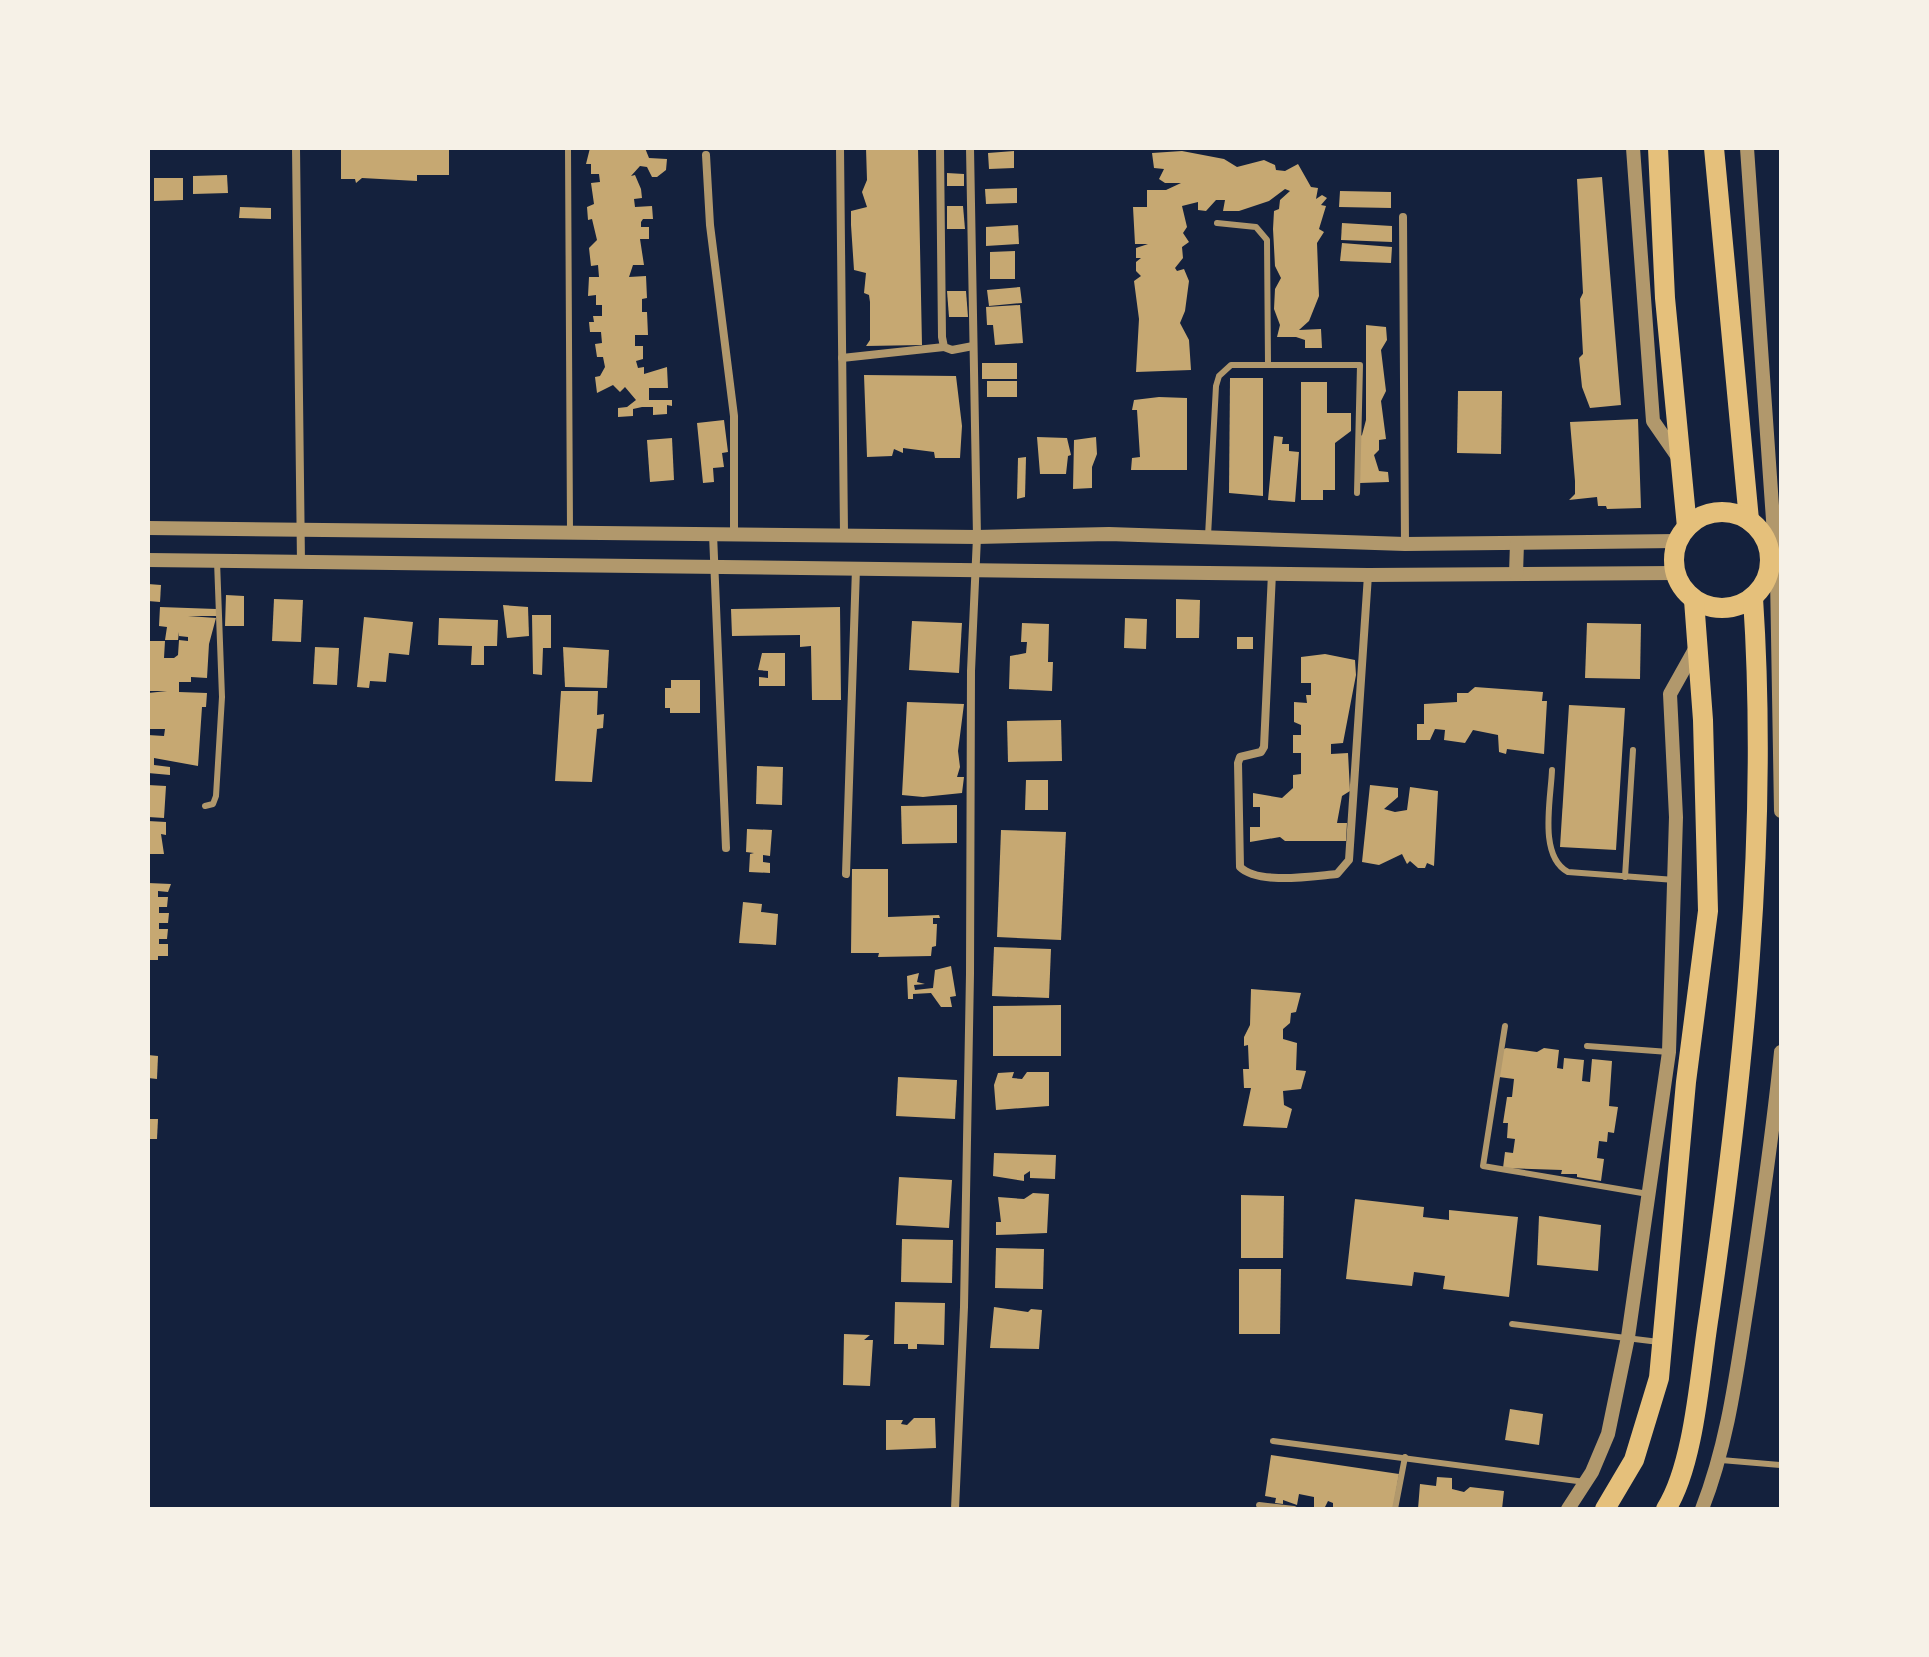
<svg xmlns="http://www.w3.org/2000/svg" width="1929" height="1657" font-family="Ubuntu,sans-serif">
<style>
.building{fill:#c6a872}
.lines{fill:none;stroke-linecap:round;stroke-linejoin:round}
.service{stroke:#b1986c;stroke-width:6}
.minor{stroke:#b1986c;stroke-width:8}
.tertiary{stroke:#b1986c;stroke-width:14}
.primary{stroke:#e5c07b;stroke-width:20}
</style>
<rect width="100%" height="100%" fill="#14213d"/>
<g class="building">
<polygon points="341,148 449,148 449,175 417,175 417,181 362,178 356,183 355,179 341,179"/>
<polygon points="590,148 645,148 649,158 667,159 666,170 657,177 652,177 647,167 640,166 631,176 635,175 641,189 642,198 634,199 635,207 652,206 653,219 643,219 641,222 641,227 649,227 649,239 640,239 644,265 633,265 629,277 646,276 647,298 642,299 642,312 647,312 648,335 635,335 635,346 643,346 643,359 636,361 638,368 644,367 644,374 667,367 668,388 649,388 649,400 672,400 672,406 667,405 667,414 653,415 653,407 642,407 633,409 633,416 618,417 618,408 627,407 636,400 625,387 620,392 613,385 597,393 595,377 600,376 605,367 603,357 597,357 595,344 602,343 601,332 590,332 589,322 594,322 593,316 602,316 602,305 596,305 596,295 588,296 589,277 599,277 598,265 591,266 589,248 597,240 592,219 588,220 587,207 594,204 591,183 600,182 599,174 591,174 591,164 586,164"/>
<polygon points="866,148 918,148 922,345 866,346 870,340 870,302 869,295 864,293 866,273 854,270 851,225 851,211 867,207 862,192 867,180"/>
<polygon points="1014,151 1014,168 989,169 988,153"/>
<polygon points="1182,151 1224,159 1237,167 1264,160 1275,165 1276,170 1285,171 1298,164 1311,187 1318,188 1316,199 1322,195 1327,198 1321,205 1326,206 1319,229 1324,232 1317,243 1319,296 1309,321 1299,330 1321,329 1322,348 1305,348 1305,340 1296,337 1277,337 1280,325 1274,309 1275,289 1281,278 1275,266 1273,229 1274,211 1279,209 1280,200 1290,191 1285,189 1269,201 1239,211 1223,211 1225,200 1216,200 1206,211 1198,210 1198,202 1182,206 1187,227 1183,233 1189,242 1182,247 1183,258 1175,268 1177,271 1184,269 1189,281 1185,311 1180,323 1189,340 1191,370 1136,372 1139,319 1134,281 1141,276 1136,271 1136,262 1141,258 1136,258 1136,248 1148,244 1135,244 1133,207 1147,207 1147,190 1166,190 1181,183 1165,183 1159,179 1164,169 1154,168 1152,153"/>
<polygon points="947,173 964,174 964,186 947,186"/>
<polygon points="227,175 228,193 193,194 193,176"/>
<polygon points="1602,177 1621,405 1590,408 1582,387 1579,358 1583,354 1580,299 1583,293 1577,179"/>
<polygon points="154,178 183,178 183,200 154,201"/>
<polygon points="1017,188 1017,203 986,204 985,189"/>
<polygon points="1340,191 1391,192 1391,208 1339,207"/>
<polygon points="947,206 963,206 965,229 947,229"/>
<polygon points="240,207 271,208 271,219 239,218"/>
<polygon points="1342,223 1392,226 1392,242 1341,240"/>
<polygon points="1018,225 1019,244 986,246 986,227"/>
<polygon points="1342,243 1392,247 1391,263 1340,261"/>
<polygon points="1015,251 1015,279 990,279 990,252"/>
<polygon points="1020,287 1022,303 989,306 987,290"/>
<polygon points="947,291 966,291 968,317 949,317"/>
<polygon points="1020,305 1023,343 995,345 993,325 987,325 986,307"/>
<polygon points="1366,325 1386,327 1387,340 1381,350 1386,391 1381,401 1386,439 1379,440 1379,450 1374,455 1379,471 1388,472 1389,482 1360,483 1356,440 1362,435 1366,420"/>
<rect x="982" y="363" width="35" height="16"/>
<polygon points="864,375 956,376 962,426 960,458 935,458 934,452 903,448 903,453 894,449 892,456 867,457"/>
<polygon points="1230,378 1263,378 1263,496 1229,493"/>
<rect x="987" y="381" width="30" height="16"/>
<polygon points="1301,382 1327,382 1327,413 1351,413 1351,431 1335,443 1335,490 1323,490 1323,500 1301,500"/>
<polygon points="1458,391 1502,391 1501,454 1457,453"/>
<polygon points="1159,397 1187,398 1187,470 1131,470 1132,458 1140,457 1137,410 1132,410 1134,400"/>
<polygon points="1638,419 1641,508 1607,509 1606,506 1598,506 1597,497 1569,500 1575,494 1575,481 1570,422"/>
<polygon points="724,420 728,452 722,453 724,467 713,468 714,482 703,483 697,423"/>
<polygon points="1274,436 1283,437 1282,444 1289,444 1289,451 1299,452 1295,502 1268,500"/>
<polygon points="1037,437 1067,438 1071,455 1068,456 1066,474 1040,474"/>
<polygon points="1096,437 1097,454 1092,467 1092,488 1073,489 1074,440"/>
<polygon points="672,438 674,480 650,482 647,440"/>
<polygon points="1026,457 1025,497 1017,499 1018,458"/>
<polygon points="148,584 161,585 160,602 148,601"/>
<polygon points="226,595 244,596 244,626 225,626"/>
<polygon points="274,599 303,600 301,642 272,641"/>
<polygon points="1176,599 1200,600 1199,638 1176,638"/>
<polygon points="503,605 528,607 529,636 507,638"/>
<polygon points="160,607 216,609 216,616 188,616 216,618 209,644 207,678 191,677 191,682 179,682 179,692 207,693 206,707 202,707 198,766 154,758 154,765 170,767 170,775 148,773 148,735 164,736 165,729 148,729 148,693 167,691 148,691 148,641 165,641 164,658 174,658 178,655 179,640 188,641 188,637 179,636 179,632 178,640 165,640 167,627 159,626"/>
<polygon points="840,607 841,700 812,700 811,646 800,647 800,635 732,636 731,609"/>
<polygon points="532,615 551,615 551,648 543,648 542,675 533,674"/>
<polygon points="364,617 413,622 409,655 389,653 386,682 370,681 369,688 357,687"/>
<polygon points="439,618 498,620 497,646 484,646 484,665 471,665 472,646 438,645"/>
<polygon points="1125,618 1147,619 1146,649 1124,648"/>
<polygon points="912,621 962,623 959,673 909,670"/>
<polygon points="1022,623 1049,624 1048,662 1053,662 1052,691 1009,689 1010,656 1026,653 1027,642 1021,642"/>
<polygon points="1587,623 1641,624 1640,679 1585,678"/>
<rect x="1237" y="637" width="16" height="12"/>
<polygon points="315,647 339,648 337,685 313,684"/>
<polygon points="563,647 609,650 607,688 565,687"/>
<polygon points="762,653 785,653 785,686 759,686 759,677 768,678 768,671 758,670"/>
<polygon points="1325,654 1355,660 1356,675 1343,743 1331,744 1331,754 1348,753 1350,791 1342,796 1337,823 1347,823 1346,841 1285,841 1280,837 1250,842 1250,827 1260,827 1260,807 1253,807 1253,793 1282,798 1293,788 1293,775 1301,774 1301,753 1293,753 1293,735 1301,735 1301,725 1294,722 1294,702 1307,703 1306,695 1311,695 1311,683 1301,683 1301,657"/>
<polygon points="671,680 700,680 700,713 670,713 670,708 665,708 665,688 671,688"/>
<polygon points="1475,687 1543,692 1542,701 1547,701 1544,754 1507,749 1506,754 1499,752 1498,735 1473,730 1465,743 1444,740 1445,730 1435,729 1430,740 1417,740 1417,724 1424,724 1424,704 1457,702 1457,693 1468,693"/>
<polygon points="561,691 598,691 597,715 604,714 603,728 597,729 592,782 555,781"/>
<polygon points="907,702 964,704 958,751 960,767 957,777 964,777 962,793 923,797 902,795"/>
<polygon points="1569,705 1625,708 1616,850 1560,847"/>
<polygon points="1061,720 1062,761 1008,762 1007,721"/>
<polygon points="757,766 783,767 782,805 756,804"/>
<polygon points="1026,780 1048,780 1048,810 1025,810"/>
<polygon points="148,785 166,786 164,818 148,817"/>
<polygon points="1370,785 1398,788 1398,797 1384,809 1395,812 1407,810 1410,787 1438,791 1434,866 1427,863 1425,868 1418,868 1410,861 1407,864 1402,854 1379,865 1362,862"/>
<polygon points="957,805 957,843 902,844 901,806"/>
<polygon points="148,821 166,822 166,835 161,834 164,854 148,854"/>
<polygon points="747,829 772,830 770,856 763,855 763,862 770,863 770,873 749,872 750,854 754,853 746,852"/>
<polygon points="1001,830 1066,832 1061,940 997,937"/>
<polygon points="852,869 888,869 888,917 939,915 940,918 933,918 933,924 937,924 936,946 932,947 931,956 878,957 879,953 851,953"/>
<polygon points="148,883 171,884 168,892 158,891 158,897 168,897 167,907 159,907 159,913 169,913 168,923 159,923 159,929 168,929 167,939 159,939 159,944 168,944 168,956 158,956 158,960 148,960"/>
<polygon points="743,902 762,904 761,912 778,914 776,945 739,943"/>
<polygon points="994,947 1051,949 1049,998 992,996"/>
<polygon points="951,966 956,996 950,997 952,1007 941,1007 931,993 913,994 913,999 908,999 907,976 919,973 917,982 925,984 914,985 915,990 933,988 935,970"/>
<polygon points="1251,989 1301,993 1296,1012 1291,1013 1290,1023 1283,1029 1283,1039 1297,1043 1296,1070 1306,1071 1301,1089 1283,1091 1284,1105 1292,1109 1287,1128 1243,1126 1251,1088 1244,1088 1243,1069 1249,1069 1248,1045 1244,1046 1244,1037 1250,1025"/>
<polygon points="1061,1005 1061,1056 993,1056 993,1006"/>
<polygon points="1506,1048 1537,1052 1544,1048 1559,1050 1557,1068 1563,1069 1564,1058 1584,1060 1582,1081 1590,1082 1592,1059 1612,1061 1609,1106 1618,1107 1614,1133 1608,1132 1607,1142 1599,1141 1597,1158 1604,1159 1601,1181 1577,1177 1577,1174 1561,1174 1562,1170 1503,1168 1505,1152 1513,1153 1515,1139 1507,1138 1508,1123 1503,1123 1507,1097 1512,1097 1514,1079 1499,1077 1502,1050"/>
<polygon points="148,1055 158,1056 157,1079 148,1078"/>
<polygon points="1014,1072 1012,1078 1022,1079 1027,1072 1049,1072 1049,1106 996,1110 994,1085 998,1073"/>
<polygon points="898,1077 957,1080 955,1119 896,1116"/>
<polygon points="148,1119 158,1119 157,1139 148,1139"/>
<polygon points="994,1153 1056,1155 1055,1179 1030,1178 1030,1171 1024,1175 1024,1181 993,1176"/>
<polygon points="899,1177 952,1180 949,1228 896,1225"/>
<polygon points="1033,1193 1049,1194 1047,1233 996,1235 996,1222 1001,1222 998,1197 1024,1199"/>
<polygon points="1241,1195 1284,1196 1283,1258 1241,1258"/>
<polygon points="1355,1199 1424,1207 1423,1217 1449,1220 1449,1210 1518,1217 1509,1297 1443,1289 1445,1276 1414,1272 1412,1286 1346,1279"/>
<polygon points="1539,1216 1601,1225 1598,1271 1537,1265"/>
<polygon points="902,1239 953,1240 952,1283 901,1282"/>
<polygon points="996,1248 1044,1249 1043,1289 995,1288"/>
<polygon points="1239,1269 1281,1269 1280,1334 1239,1334"/>
<polygon points="895,1302 945,1303 944,1345 917,1344 917,1349 908,1349 908,1344 894,1344"/>
<polygon points="994,1307 1028,1312 1031,1309 1042,1310 1039,1349 990,1348"/>
<polygon points="844,1334 870,1335 864,1340 873,1340 870,1386 843,1385"/>
<polygon points="1510,1409 1543,1414 1539,1445 1505,1440"/>
<polygon points="914,1418 935,1418 936,1448 886,1450 886,1420 903,1420 901,1424 907,1425"/>
<polygon points="1271,1455 1399,1474 1393,1509 1333,1509 1333,1503 1328,1501 1324,1509 1319,1509 1314,1508 1314,1497 1299,1494 1297,1505 1283,1500 1283,1504 1275,1503 1276,1498 1265,1496"/>
<polygon points="1437,1477 1452,1478 1452,1489 1464,1492 1470,1487 1504,1491 1502,1509 1418,1509 1420,1484 1436,1486"/>
</g>
<g class="lines">
<g class="service">
<polyline points="568,148 570,532"/>
<polyline points="1217,223 1256,227 1267,240 1268,363"/>
<polyline points="1208,536 1216,386 1219,376 1231,365 1360,365 1357,493"/>
<path d="M1552,770c-1,29 -14,86 16,102l107,8"/>
<polyline points="205,806 213,804 216,796 222,697 217,561"/>
<polyline points="1625,877 1633,750"/>
<polyline points="1505,1026 1483,1166 1648,1194"/>
<polyline points="1587,1046 1669,1052"/>
<polyline points="1512,1324 1659,1342"/>
<polyline points="1273,1441 1585,1482"/>
<polyline points="1721,1460 1781,1465"/>
<polyline points="1259,1505 1294,1509"/>
<polyline points="1395,1509 1405,1457"/>
</g>
<g class="minor">
<polyline points="296,148 301,563"/>
<polyline points="840,148 844,534"/>
<polyline points="940,148 942,337 944,347 952,350 973,346"/>
<polyline points="706,155 710,225 734,416 734,532"/>
<polyline points="1403,217 1405,544"/>
<polyline points="842,358 944,347"/>
<polyline points="713,534 726,848"/>
<path d="M1272,573l-8,174 -3,5 -21,5 -2,6 2,104c18,18 73,9 97,7l12,-14 19,-285"/>
<polyline points="846,874 856,568"/>
<polyline points="955,1509 964,1307 970,974 971,671 977,537 970,148"/>
</g>
<g class="tertiary">
<polyline points="1633,148 1653,421 1680,460"/>
<polyline points="1747,148 1777,577 1781,811"/>
<polyline points="148,528 977,537 1109,534 1405,544 1677,541"/>
<polyline points="148,560 1368,575 1675,573"/>
<polyline points="1516,574 1517,543"/>
<polyline points="1568,1509 1592,1472 1608,1434 1628,1337 1669,1052 1676,817 1670,694 1698,644"/>
<path d="M1702,1509c27,-69 35,-141 47,-215 12,-80 24,-161 32,-242"/>
</g>
<g class="primary">
<polyline points="1658,148 1665,298 1687,527"/>
<polyline points="1714,148 1749,520"/>
<circle cx="1722" cy="560" r="48"/>
<polyline points="1605,1509 1634,1460 1659,1378 1686,1082 1708,911 1703,720 1694,600"/>
<path d="M1666,1509c29,-46 34,-139 43,-194 34,-236 60,-477 44,-717"/>
</g>
</g>
<rect width="1929" height="1657" fill="none" stroke="#f6f1e7" stroke-width="300"/>
</svg>
